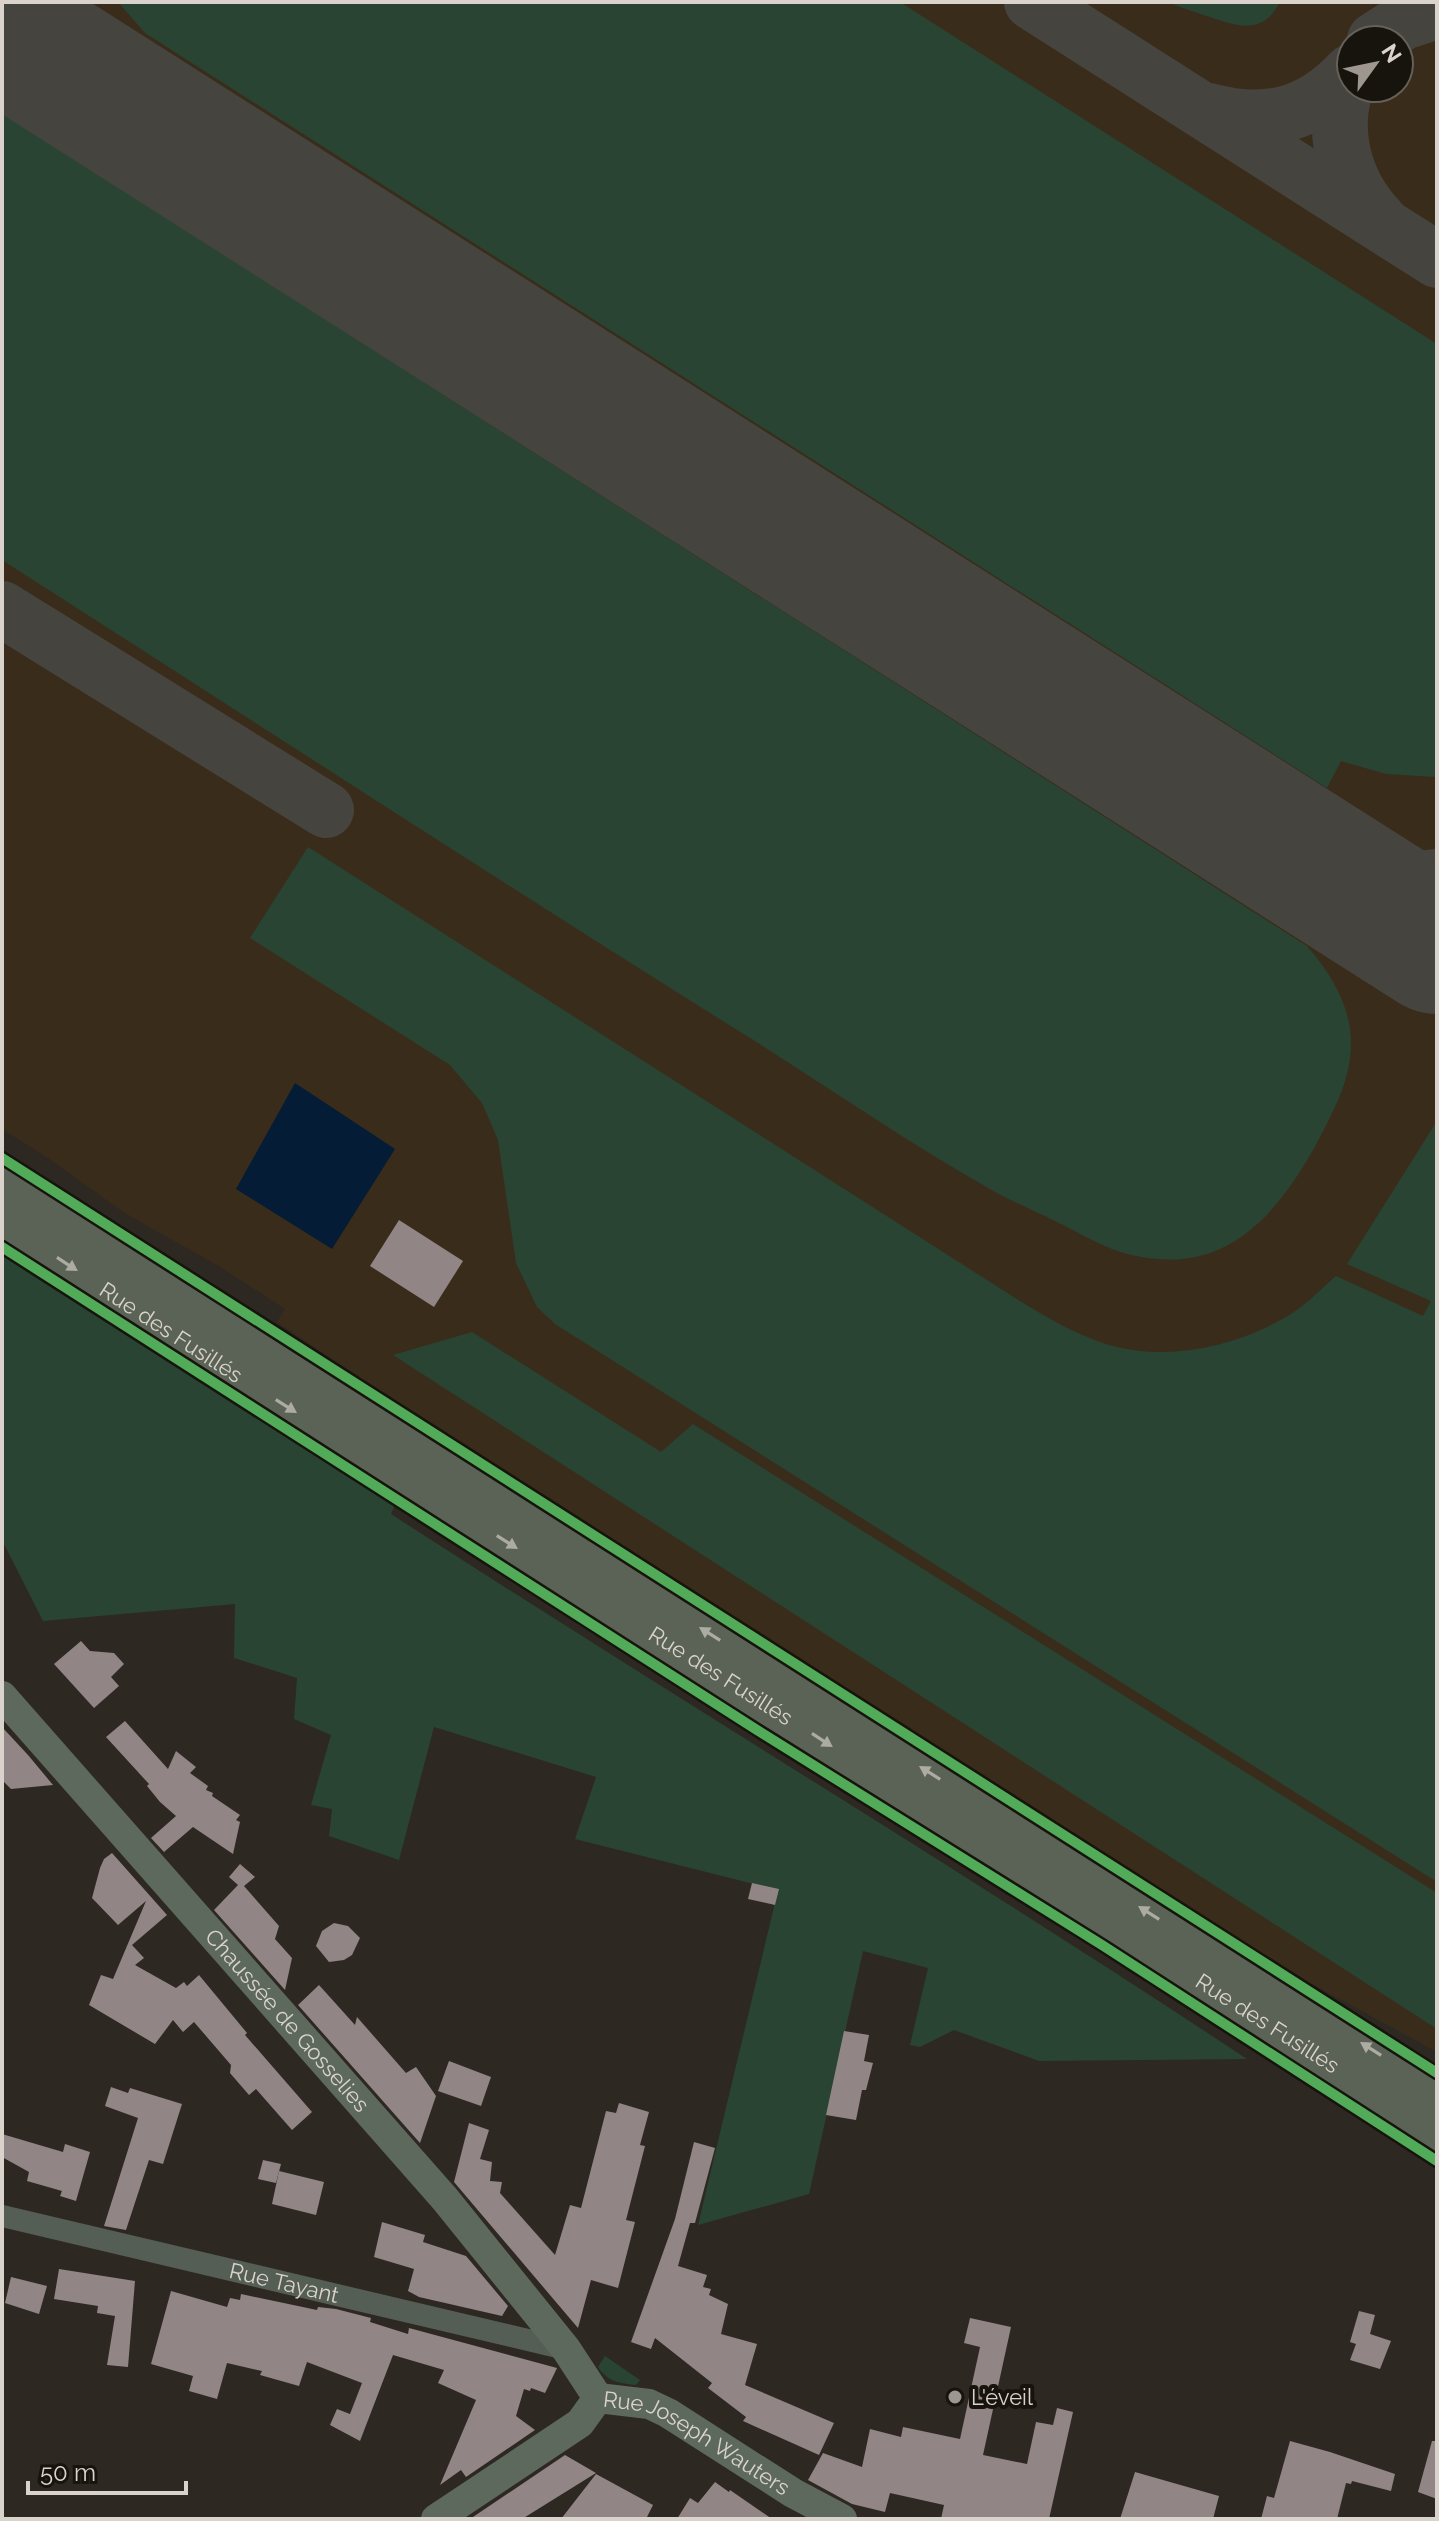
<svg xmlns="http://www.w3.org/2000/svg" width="1439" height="2521" font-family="Raleway,sans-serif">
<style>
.built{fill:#3a2c1b;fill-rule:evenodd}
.green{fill:#294432}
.water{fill:#041c35}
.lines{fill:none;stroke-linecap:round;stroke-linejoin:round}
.taxiway{stroke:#46443e;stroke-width:56}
.runway{stroke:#46443e;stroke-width:142}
.building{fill:#928586}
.street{stroke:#555e54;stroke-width:22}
.secondary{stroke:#5e695d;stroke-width:30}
.highway{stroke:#5a6356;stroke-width:40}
.cycleway-casing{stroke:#17130d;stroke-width:15}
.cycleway{stroke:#51ab58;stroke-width:10}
.oneway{fill:#adaca2}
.poi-dot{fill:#9e9790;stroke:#17130d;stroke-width:3}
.labels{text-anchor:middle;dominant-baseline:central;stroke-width:8;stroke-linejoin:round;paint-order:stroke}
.street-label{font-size:22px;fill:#dad3cb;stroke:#17130d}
.poi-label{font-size:22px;fill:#dad3cb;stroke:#17130d;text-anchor:start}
</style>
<rect width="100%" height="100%" fill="#2e2822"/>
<path class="built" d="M2,2h1435v2050l-136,-74 -918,-584 -106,-72 8,-13 -63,-41 -99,-56 -72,-52 -49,-31zM1351,40h48v48h-48z"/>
<g class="green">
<polygon points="118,2 900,2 1437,344 1437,777 1386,774 1341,761 1327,788 145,33"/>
<path d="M1168,2h112c-17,33 -41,25 -70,15 -14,-5 -29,-9 -42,-15z"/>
<path d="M2,113l1305,833c45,52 58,99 27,163 -30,63 -75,143 -152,150 -23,2 -49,-2 -70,-10 -20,-8 -38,-19 -57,-28 -24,-12 -49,-22 -72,-36 -88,-50 -171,-109 -257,-162 -243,-152 -483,-309 -724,-463z"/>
<path d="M308,847l715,456c25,15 49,29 77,39 63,22 138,6 194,-30 15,-10 28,-24 42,-36l87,40 8,-15 -84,-37 90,-143v761l-882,-558 -18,-17 -21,-44 -18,-123 -16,-37 -32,-38 -200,-127z"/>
<path d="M6,1250l391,249 -6,15c284,184 574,358 856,545l-208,2 -85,-31 -34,17 -10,-2 18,-77 -65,-17 -54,243 -111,31 80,-335 -203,-51 21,-62 -162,-50 -35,133 -70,-24 3,-27 -21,-4 20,-70 -37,-16 3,-41 -63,-20 1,-54 -192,17 -41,-81v-286z"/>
<polygon points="472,1332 661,1452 693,1424 1437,1893 1437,2029 393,1355"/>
<path d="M605,2356l35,24 -4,5c-17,-2 -28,-3 -38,-18z"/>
</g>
<polygon class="water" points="295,1083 395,1149 332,1249 236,1189"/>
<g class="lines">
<g class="taxiway">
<path d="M38,2c21,44 55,75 90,108"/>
<polyline points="1032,2 1437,260"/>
<polyline points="2,39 32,49"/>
<polyline points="1375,40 1403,22 1437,11"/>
<path d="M1351,74c-23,50 -9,107 28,146"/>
<path d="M1209,111c57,15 101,5 142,-39"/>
<polyline points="2,609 326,810"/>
<path d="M1248,823c61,36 116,65 189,54"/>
</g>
<polyline class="runway" points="2,30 1437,943"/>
</g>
<g class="building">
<polygon points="399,1220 463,1261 434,1307 370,1266"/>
<polygon points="81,1641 90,1651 114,1653 124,1664 111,1677 119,1686 94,1708 54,1664"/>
<polygon points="125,1721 168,1769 176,1751 196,1767 190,1773 208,1786 206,1790 213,1793 212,1796 240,1815 236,1820 240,1822 233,1854 193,1827 164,1852 151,1838 176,1816 160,1802 147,1786 149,1784 106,1737"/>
<polygon points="2,1727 28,1755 53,1785 11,1789 2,1780"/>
<polygon points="112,1853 167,1915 132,1945 144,1958 135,1965 176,1988 184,1982 187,1986 199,1975 247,2033 245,2035 312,2112 292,2130 256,2089 249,2095 230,2073 231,2065 194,2022 183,2032 173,2020 155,2044 89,2005 101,1975 113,1979 146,1901 118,1925 92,1898 100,1868 104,1859"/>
<polygon points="240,1864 255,1877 244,1886 279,1926 275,1939 292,1958 285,1990 214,1910 238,1885 229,1877"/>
<polygon points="752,1883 779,1889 775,1905 748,1899"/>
<polygon points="334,1923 348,1926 360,1938 352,1955 344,1960 329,1962 316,1946 322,1931"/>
<polygon points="319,1985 355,2025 357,2017 406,2073 416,2067 436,2096 420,2143 298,2005"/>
<polygon points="844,2031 869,2035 864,2061 873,2063 866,2090 862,2090 856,2120 826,2115"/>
<polygon points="449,2061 491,2077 481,2106 438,2091"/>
<polygon points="111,2087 128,2093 130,2088 182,2104 163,2164 149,2160 126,2230 104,2226 138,2118 105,2106"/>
<polygon points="619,2103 649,2112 640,2145 645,2146 626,2220 635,2222 618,2288 591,2280 578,2328 454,2182 469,2123 489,2130 480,2159 492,2162 490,2181 502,2182 500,2193 555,2255 570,2205 581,2208 606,2111 616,2113"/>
<polygon points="2,2134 63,2152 65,2144 90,2152 76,2201 60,2196 62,2191 27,2181 29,2172 2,2157"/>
<polygon points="694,2142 715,2148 695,2223 690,2223 678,2266 707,2275 703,2287 711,2289 709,2295 728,2304 721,2334 757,2344 745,2385 834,2423 819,2455 743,2421 746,2417 708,2388 712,2383 655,2338 651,2349 631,2342 675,2219"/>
<polygon points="263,2160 281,2164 276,2183 258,2179"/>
<polygon points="279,2171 324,2182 316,2215 272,2204"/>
<polygon points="382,2222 425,2235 423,2242 466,2256 508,2306 502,2316 419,2297 408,2291 414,2269 374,2257"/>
<polygon points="59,2269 135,2281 128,2367 107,2365 115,2316 97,2313 98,2306 54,2299"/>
<polygon points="11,2277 47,2286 39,2314 5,2303"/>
<polygon points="171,2291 227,2307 230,2298 240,2300 241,2294 317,2310 318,2307 336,2309 371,2318 370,2322 408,2334 409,2328 557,2368 545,2393 531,2388 530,2391 524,2389 516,2416 535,2430 466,2477 461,2470 440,2485 476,2400 438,2383 444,2370 393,2355 360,2441 330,2425 337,2409 350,2414 362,2383 307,2362 299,2386 260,2375 262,2371 227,2363 217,2399 189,2391 193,2376 151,2364"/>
<polygon points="1359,2311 1375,2315 1370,2334 1391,2341 1380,2369 1350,2360 1356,2344 1350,2342"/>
<polygon points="970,2318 1011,2327 983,2455 1027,2464 1036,2422 1053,2425 1057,2408 1073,2412 1049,2519 941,2519 944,2505 890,2493 885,2512 852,2504 808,2480 823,2453 862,2467 870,2429 901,2437 903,2427 960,2439 980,2347 964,2343"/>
<polygon points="1290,2441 1330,2452 1395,2474 1391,2491 1352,2481 1351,2484 1346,2483 1337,2519 1261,2519 1267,2496 1274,2498"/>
<polygon points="1432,2441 1437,2441 1437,2499 1418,2492"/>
<polygon points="565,2455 596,2473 522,2519 470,2519"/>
<polygon points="1135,2472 1219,2496 1213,2519 1120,2519"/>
<polygon points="596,2474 653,2505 646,2519 561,2519"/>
<polygon points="715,2482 729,2492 730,2490 772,2519 677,2519 690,2498 698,2503"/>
</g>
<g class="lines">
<path class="street" id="s1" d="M2,2216l564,133"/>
<g class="secondary">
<path id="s2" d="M2,1696l443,503 121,150 32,49"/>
<path id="s3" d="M598,2398l51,6 19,9 125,80 49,26"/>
<polyline points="436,2519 580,2423 598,2398"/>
</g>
<g class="highway">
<polyline points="2,1182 1146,1910 1437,2090"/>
<path id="s4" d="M2,1222l277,180 431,266 727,463"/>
</g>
<g class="cycleway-casing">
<g id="cycleway">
<polyline points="2,1158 1437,2073"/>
<polyline points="2,1247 757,1730 1102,1945 1437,2161"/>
</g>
</g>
<use href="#cycleway" class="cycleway"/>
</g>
<defs><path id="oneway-solid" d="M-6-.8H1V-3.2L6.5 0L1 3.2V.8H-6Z" transform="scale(2)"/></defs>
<g class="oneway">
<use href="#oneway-solid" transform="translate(67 1264) rotate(33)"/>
<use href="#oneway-solid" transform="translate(286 1406) rotate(32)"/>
<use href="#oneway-solid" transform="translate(507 1542) rotate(32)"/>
<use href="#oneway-solid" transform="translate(710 1634) rotate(-148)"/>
<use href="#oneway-solid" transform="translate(822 1740) rotate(33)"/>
<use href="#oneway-solid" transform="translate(930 1773) rotate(-148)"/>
<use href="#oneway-solid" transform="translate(1149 1913) rotate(-148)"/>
<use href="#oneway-solid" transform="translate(1371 2049) rotate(-148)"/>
</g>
<circle class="poi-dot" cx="955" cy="2397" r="8"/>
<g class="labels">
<g class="street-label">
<text stroke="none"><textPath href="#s4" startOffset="202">Rue des Fusillés</textPath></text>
<text stroke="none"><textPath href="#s4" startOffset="850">Rue des Fusillés</textPath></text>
<text stroke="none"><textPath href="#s2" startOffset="432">Chaussée de Gosselies</textPath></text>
<text stroke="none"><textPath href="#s4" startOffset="1498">Rue des Fusillés</textPath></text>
<text stroke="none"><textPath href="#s1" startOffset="290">Rue Tayant</textPath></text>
<text stroke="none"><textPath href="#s3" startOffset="110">Rue Joseph Wauters</textPath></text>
</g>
<g class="poi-label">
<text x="971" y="2397">L'éveil</text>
</g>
</g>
<rect width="1439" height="2521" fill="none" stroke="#dad3cb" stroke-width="8"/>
<g transform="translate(1375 64) rotate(57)"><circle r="38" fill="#17130d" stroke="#656059" stroke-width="2"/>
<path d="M0-6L14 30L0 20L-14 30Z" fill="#9e9790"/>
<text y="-12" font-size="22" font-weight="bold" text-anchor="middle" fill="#dad3cb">N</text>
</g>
<path d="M28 2481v12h158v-12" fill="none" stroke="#dad3cb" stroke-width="4"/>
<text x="40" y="2481" font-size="24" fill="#dad3cb" stroke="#17130d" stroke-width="6" paint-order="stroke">50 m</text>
</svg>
